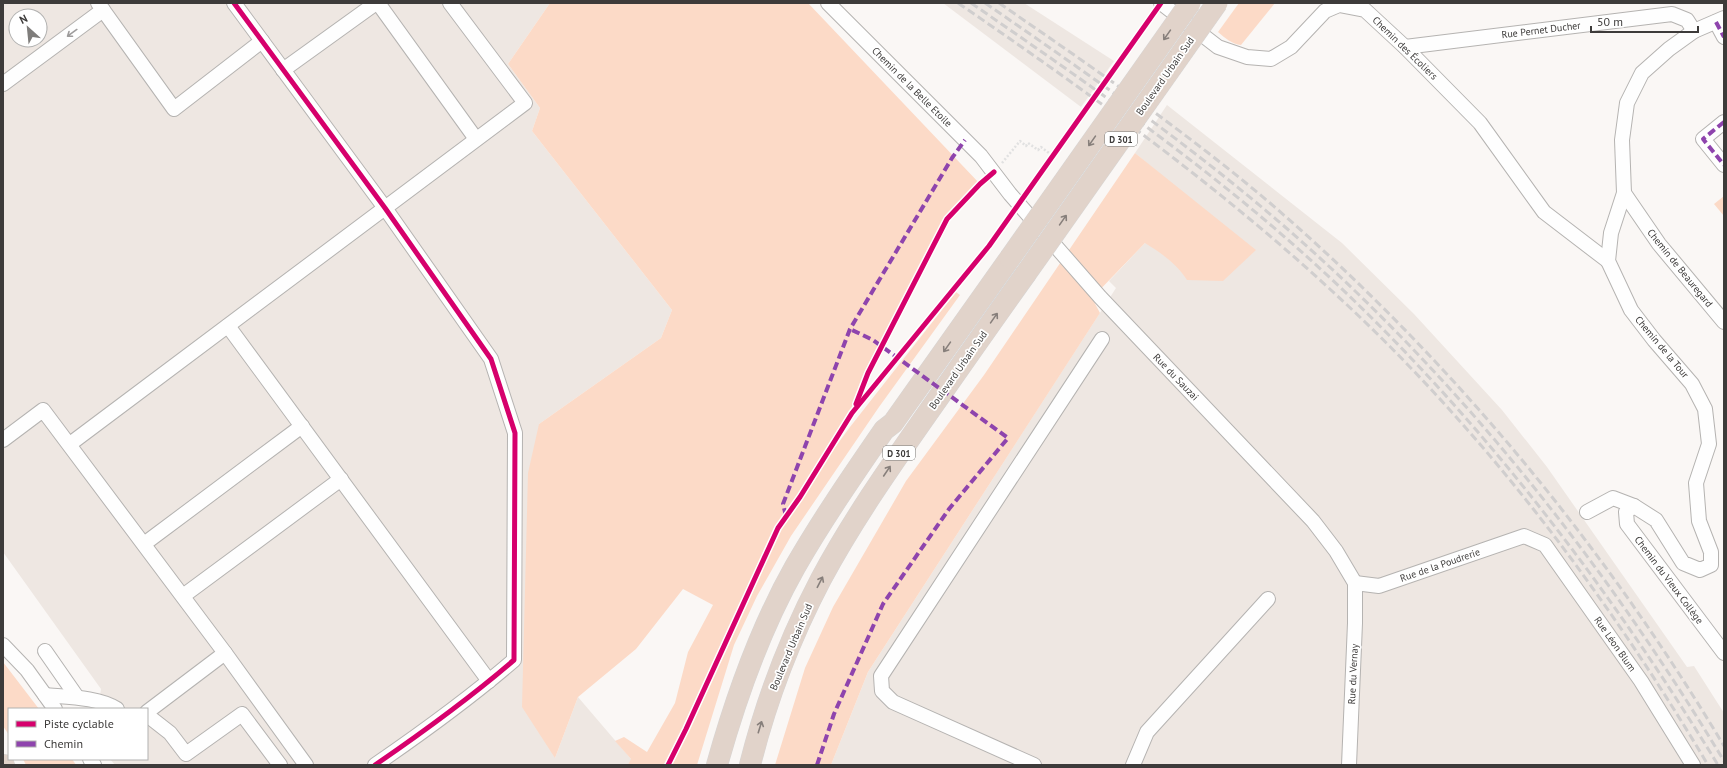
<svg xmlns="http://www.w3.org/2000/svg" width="1727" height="768" font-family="'PT Sans',sans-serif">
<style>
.built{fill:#eee7e2;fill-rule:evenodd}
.green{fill:#fcdac7}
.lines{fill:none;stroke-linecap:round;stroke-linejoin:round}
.minor-casing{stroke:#b5b3b1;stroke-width:16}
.highway-casing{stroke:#d7d5d4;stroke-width:22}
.path{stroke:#e1e1e1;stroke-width:2.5;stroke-dasharray:2 2;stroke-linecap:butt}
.minor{stroke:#fefefe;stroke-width:14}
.highway{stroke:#e1d3ca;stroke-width:21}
.rail{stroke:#d0cece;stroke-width:3;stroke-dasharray:8 4;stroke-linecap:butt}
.highway-bridge-casing{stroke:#d7d5d4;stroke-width:22;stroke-linecap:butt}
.highway-bridge{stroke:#e1d3ca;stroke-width:21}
.quiet{stroke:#8e44ad;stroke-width:4;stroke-dasharray:8 4;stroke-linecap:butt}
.cycleway-casing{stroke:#fff;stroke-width:8}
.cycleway{stroke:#d6006c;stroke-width:5}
.oneway{stroke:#9e9c9c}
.oneway2{stroke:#877f7b}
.labels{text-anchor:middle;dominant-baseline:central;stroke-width:3.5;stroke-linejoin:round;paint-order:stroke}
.shield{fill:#fff;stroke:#777675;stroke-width:1}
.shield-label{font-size:9px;font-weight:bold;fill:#3d3b3a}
.street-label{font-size:10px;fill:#3d3b3a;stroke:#fff}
</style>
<rect width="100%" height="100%" fill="#faf7f5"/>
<g class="built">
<path d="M3,3h547l-42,61 32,44 -8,23 140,179 -11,28 -122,86 16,334 23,-61 53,62 3,6h-519l-5,-6h37v-50h-49l3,-20 -98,-137zM16,16h24v24h-24z"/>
<polygon points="943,3 1024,3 1114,61 1081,107"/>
<polygon points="1167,105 1342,243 1414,314 1502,410 1547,467 1687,667 1694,666 1724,713 1724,765 831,765 868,672 1116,288 1109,281 1145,243 1179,190 1135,153"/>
</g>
<g class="green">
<polygon points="550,3 808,3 980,184 951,215 852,413 789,510 850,427 956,292 960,295 879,407 791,536 757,596 734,645 697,765 628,765 631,759 615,741 624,737 647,752 675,703 688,652 713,605 683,589 636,649 578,697 555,758 522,707 528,473 539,424 661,338 672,310 532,131 540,108 508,64"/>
<path d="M1239,3h36l-34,42c-9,-1 -16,-7 -23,-13z"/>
<path d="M1135,153l121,97 -33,31 -36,-1c-11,-17 -26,-27 -42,-37l-53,55 8,15 -232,359 -37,93h-56l30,-97 28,-61 73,-126 78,-106z"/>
<polygon points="1724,196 1724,216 1714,204"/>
<polygon points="3,662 39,709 9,709 9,735 3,726"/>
<polygon points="23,759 72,759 76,765 26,765"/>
</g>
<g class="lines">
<g class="minor-casing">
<g id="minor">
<polyline points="98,3 174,109 262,41"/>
<path d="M234,3l151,205 106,151 24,74 -1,227c-44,38 -91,72 -139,105"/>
<polyline points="378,3 476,139"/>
<polyline points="828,3 981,156 1010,194 1100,297 1313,521 1336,551 1355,583"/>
<polyline points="1161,3 1218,47 1247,57 1271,59 1291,47 1325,11 1339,5 1365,10 1405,47 1480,123 1544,212 1608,261"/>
<polyline points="1716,22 1724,37"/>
<polyline points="1405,47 1672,14 1687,20 1694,31"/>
<polyline points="283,70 376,3"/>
<polyline points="3,84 103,10"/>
<polyline points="1724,122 1703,139 1724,165"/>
<polyline points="1624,193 1659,244 1724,322"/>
<polyline points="228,326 489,681"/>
<polyline points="3,440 43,410 225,653 306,765"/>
<polyline points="70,444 525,103 450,3"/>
<polyline points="1634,506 1626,512 1627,524 1724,653"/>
<polyline points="1587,512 1613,498 1634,506 1656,520 1683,563 1700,570 1711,565 1711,552 1699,521 1696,483 1709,444 1705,409 1692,384 1654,340 1631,310 1608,261 1611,233 1624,193 1622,140 1627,103 1642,73 1669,49 1694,31 1724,18"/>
<polyline points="144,544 302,426"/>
<polyline points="1355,583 1379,586 1524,536 1545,545 1641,681 1693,765"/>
<polyline points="183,596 341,479"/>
<polyline points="3,645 27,670 55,709"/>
<polyline points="45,651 77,697"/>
<path d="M45,695c22,2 54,2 72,14"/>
<polyline points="147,712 225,653"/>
<polyline points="147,715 170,733 186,754 242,714 280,765"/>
<polyline points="90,759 94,765"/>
<polyline points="1034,765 893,702 882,691 881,676 1102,339"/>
<polyline points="1133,765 1147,732 1268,599"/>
<polyline points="1349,765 1355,623 1355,583"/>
</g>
</g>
<g class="highway-casing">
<g id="highway">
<polyline points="3,765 4,765"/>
<path d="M717,765c19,-68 43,-136 78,-198 27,-47 58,-92 89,-137l9,-7 117,-165"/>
<path d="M750,765c16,-64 40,-127 71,-186 31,-58 69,-112 106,-165 33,-47 65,-93 98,-139"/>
</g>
</g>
<polyline class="path" points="1002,163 1020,141 1026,146 1028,143 1038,150 1041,147 1053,156"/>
<use href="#minor" class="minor"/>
<use href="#highway" class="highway"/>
<g class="rail">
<path d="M958,3c130,89 258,181 374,288 149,136 273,301 376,474"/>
<path d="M971,3c115,79 229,158 333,251 164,147 299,323 414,511"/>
<path d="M985,3c112,77 224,155 325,246 164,148 300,323 414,512"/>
<path d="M999,3c93,64 186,128 271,200 180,155 332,339 454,543"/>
</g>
<g class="highway-bridge-casing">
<g id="highway-bridge">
<polyline points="1010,258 1190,3"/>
<polyline points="1025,275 1217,3"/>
</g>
</g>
<use href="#highway-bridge" class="highway-bridge"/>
<g class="quiet">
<polyline points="1716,22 1724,37"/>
<polyline points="1724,122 1703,139 1724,165"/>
<polyline points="786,516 783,504 850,329 952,158 965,140"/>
<polyline points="817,765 834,714 883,604 949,509 1008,438 873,340 850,329"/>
</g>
<g class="cycleway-casing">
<g id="cycleway">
<path d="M234,3l151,205 106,151 24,74 -1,227c-44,38 -91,72 -139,105"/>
<polyline points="856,404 868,373 947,219 980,184 994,172"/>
<polyline points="668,765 686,729 778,528 800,497 852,413 989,246 1161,3"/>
</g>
</g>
<use href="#cycleway" class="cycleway"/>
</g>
<defs><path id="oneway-shaft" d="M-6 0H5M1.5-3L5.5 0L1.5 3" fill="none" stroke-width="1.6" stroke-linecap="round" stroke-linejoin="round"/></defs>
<use class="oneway" href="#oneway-shaft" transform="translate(72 33) rotate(144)"/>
<g class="oneway2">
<use href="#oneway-shaft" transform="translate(1167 35) rotate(125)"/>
<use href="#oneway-shaft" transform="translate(1092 141) rotate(125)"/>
<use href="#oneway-shaft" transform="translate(1063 220) rotate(-55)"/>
<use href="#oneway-shaft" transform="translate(994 318) rotate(-55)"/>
<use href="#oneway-shaft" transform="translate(947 347) rotate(125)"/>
<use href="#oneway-shaft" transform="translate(887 471) rotate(-56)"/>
<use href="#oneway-shaft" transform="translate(820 582) rotate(-63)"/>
<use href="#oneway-shaft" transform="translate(760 727) rotate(-73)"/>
</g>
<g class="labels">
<g class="shield">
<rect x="1105" y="132" width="32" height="14" rx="3"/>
<rect x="883" y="446" width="32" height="14" rx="3"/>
</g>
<g class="shield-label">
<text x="1121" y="139">D 301</text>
<text x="899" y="453">D 301</text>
</g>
<g class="street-label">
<text transform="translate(1541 30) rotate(-7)">Rue Pernet Ducher</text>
<text transform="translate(1405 48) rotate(44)">Chemin des Écoliers</text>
<text transform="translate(1165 76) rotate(-55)">Boulevard Urbain Sud</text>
<text transform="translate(912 87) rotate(45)">Chemin de la Belle Etoile</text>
<text transform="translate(1680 268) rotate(51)">Chemin de Beauregard</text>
<text transform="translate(1662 347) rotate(50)">Chemin de la Tour</text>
<text transform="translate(958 370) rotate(-55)">Boulevard Urbain Sud</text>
<text transform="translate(1176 377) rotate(46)">Rue du Sauzai</text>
<text transform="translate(1440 565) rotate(-19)">Rue de la Poudrerie</text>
<text transform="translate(1669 580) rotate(53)">Chemin du Vieux Collège</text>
<text transform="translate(1615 644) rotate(55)">Rue Léon Blum</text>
<text transform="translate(791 647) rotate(-67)">Boulevard Urbain Sud</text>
<text transform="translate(1353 674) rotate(-87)">Rue du Vernay</text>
</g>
</g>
<rect width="1727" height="768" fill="none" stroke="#3d3b3a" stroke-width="8"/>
<rect x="8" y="708" width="140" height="52" fill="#ffffff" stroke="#b1b1b0"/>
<rect x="16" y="721" width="20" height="6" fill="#d6006c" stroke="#b1b1b0"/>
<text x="44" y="728" font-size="12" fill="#3d3b3a">Piste cyclable</text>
<rect x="16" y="741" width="20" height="6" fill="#8e44ad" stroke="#b1b1b0"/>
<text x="44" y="748" font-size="12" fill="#3d3b3a">Chemin</text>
<g transform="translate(28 28) rotate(333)"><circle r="19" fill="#ffffff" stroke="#b1b1b0"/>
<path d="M0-3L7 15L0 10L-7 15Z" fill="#7f7d7b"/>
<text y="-6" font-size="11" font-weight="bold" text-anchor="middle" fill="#3d3b3a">N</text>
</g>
<path d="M1591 26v6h107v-6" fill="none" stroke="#3d3b3a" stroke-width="2"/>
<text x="1597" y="26" font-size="12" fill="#3d3b3a" stroke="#ffffff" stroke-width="3" paint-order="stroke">50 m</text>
</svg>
